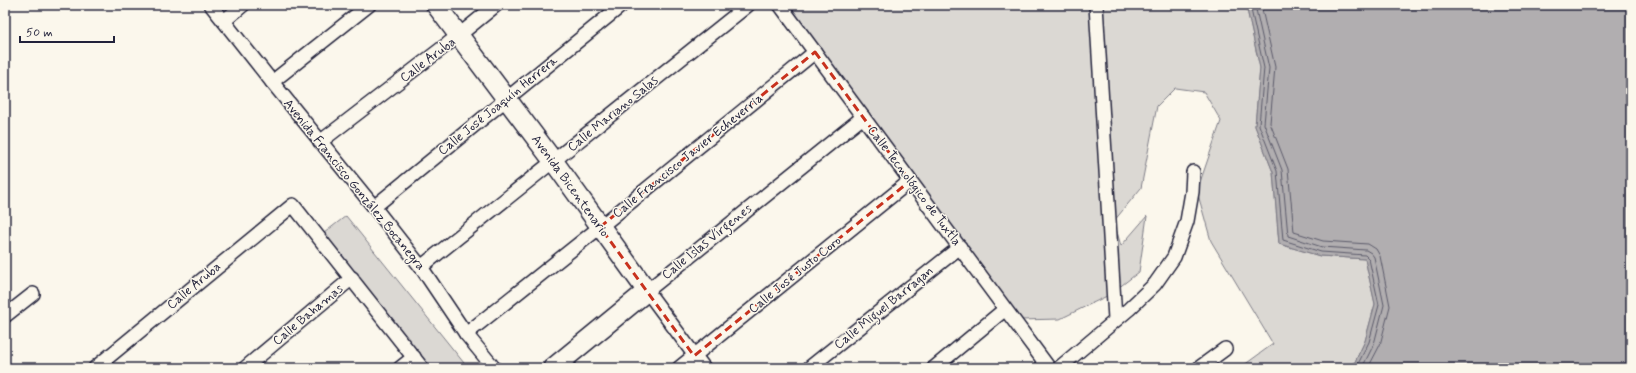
<svg xmlns="http://www.w3.org/2000/svg" width="1636" height="373" font-family="Mynerve,sans-serif">
<style>
.green{fill:#dbd8d3;stroke:#7e7d87}
.water{fill:#b1aeb0;stroke:#787681}
.lines{fill:none;stroke-linecap:round;stroke-linejoin:round}
.shore{stroke:#5b5a6a;stroke-width:1}
.street-casing{stroke:#22223b;stroke-width:16}
.secondary-casing{stroke:#22223b;stroke-width:22}
.street{stroke:#fbf7ec;stroke-width:13}
.secondary{stroke:#fbf7ec;stroke-width:19}
.marked{fill:none;stroke:#c8321e;stroke-width:3;stroke-dasharray:8 5;stroke-linejoin:round}
.labels{text-anchor:middle;dominant-baseline:central;stroke-width:3;stroke-linejoin:round;paint-order:stroke}
.street-label{font-size:13px;fill:#22223b;stroke:#fbf7ec}
</style>
<rect width="100%" height="100%" fill="#fbf7ec"/>
<filter id="ink" filterUnits="userSpaceOnUse"><feTurbulence type="fractalNoise" baseFrequency=".025" numOctaves="2"/><feDisplacementMap in="SourceGraphic" scale="8" xChannelSelector="R" yChannelSelector="G"/><feConvolveMatrix kernelMatrix="1 2 1 2 8 2 1 2 1" color-interpolation-filters="sRGB"/></filter>
<g filter="url(#ink)">
<g class="green">
<polygon points="789,5 1246,5 1260,68 1255,126 1273,172 1279,244 1320,256 1365,259 1375,304 1365,341 1352,368 1240,368 1273,344 1211,241 1197,191 1221,121 1204,92 1175,88 1157,106 1141,188 1114,221 1121,246 1147,216 1139,272 1109,295 1060,319 1020,320"/>
<polygon points="346,216 468,368 415,368 315,240"/>
</g>
<polygon class="water" points="1246,5 1631,5 1631,368 1352,368 1365,341 1375,304 1365,259 1320,256 1279,244 1273,172 1255,126 1260,68"/>
<g class="lines">
<g class="shore">
<polyline points="1250,5 1264,68 1259,125 1277,171 1283,240 1321,252 1365,255 1369,259 1379,305 1369,342 1356,368"/>
<polyline points="1255,5 1269,68 1264,124 1282,170 1288,236 1322,247 1366,250 1371,253 1374,257 1384,305 1374,344 1362,368"/>
<polyline points="1261,5 1275,67 1270,123 1288,169 1294,232 1323,241 1368,244 1376,249 1380,256 1390,306 1380,345 1368,368"/>
</g>
<g class="street-casing">
<g id="street">
<polyline points="211,5 272,82 374,207 421,267 466,334 494,368"/>
<polyline points="780,5 1049,368"/>
<polyline points="1096,5 1115,319"/>
<polyline points="224,21 243,5"/>
<polyline points="272,82 369,5"/>
<polyline points="320,142 458,36 496,5"/>
<polyline points="374,207 622,5"/>
<polyline points="421,267 748,5"/>
<polyline points="5,316 33,294"/>
<polyline points="466,334 600,227 815,52"/>
<polyline points="95,368 293,205 422,368"/>
<polyline points="245,368 352,278"/>
<polyline points="400,368 414,357"/>
<polyline points="679,368 910,181"/>
<polyline points="704,368 647,291 863,117"/>
<polyline points="809,368 960,247"/>
<polyline points="934,368 1004,310"/>
<polyline points="1059,368 1129,309 1155,284 1174,257 1187,221 1192,192 1193,172"/>
<polyline points="1199,368 1225,349"/>
</g>
</g>
<g class="secondary-casing">
<polyline id="secondary" points="436,5 554,162 647,291 553,368"/>
</g>
<use href="#street" class="street"/>
<use href="#secondary" class="secondary"/>
</g>
</g>
<path class="marked" d="M815,52l95,129 -216,175 -94,-129z"/>
<g class="labels">
<g class="street-label">
<text transform="translate(428 60) rotate(-37)">Calle Aruba</text>
<text transform="translate(498 106) rotate(-39)">Calle José Joaquín Herrera</text>
<text transform="translate(613 114) rotate(-39)">Calle Mariano Salas</text>
<text transform="translate(688 156) rotate(-39)">Calle Francisco Javier Echeverria</text>
<text transform="translate(354 185) rotate(51)">Avenida Francisco González Bocanegra</text>
<text transform="translate(570 186) rotate(54)">Avenida Bicentenario</text>
<text transform="translate(914 186) rotate(53)">Calle Tecnológico de Tuxtla</text>
<text transform="translate(707 242) rotate(-39)">Calle Islas Vírgenes</text>
<text transform="translate(795 275) rotate(-39)">Calle José Justo Coro</text>
<text transform="translate(194 286) rotate(-40)">Calle Aruba</text>
<text transform="translate(884 308) rotate(-39)">Calle Miguel Barragan</text>
<text transform="translate(308 315) rotate(-40)">Calle Bahamas</text>
</g>
</g>
<rect width="1636" height="373" fill="none" stroke="#fbf7ec" stroke-width="20"/>
<rect x="10" y="10" width="1616" height="353" fill="none" stroke="#22223b" stroke-width="1.5" filter="url(#ink)"/>
<path d="M20 36v6h94v-6" fill="none" stroke="#22223b" stroke-width="2"/>
<text x="26" y="36" font-size="12" fill="#22223b" stroke="#fbf7ec" stroke-width="3" paint-order="stroke">50 m</text>
</svg>
